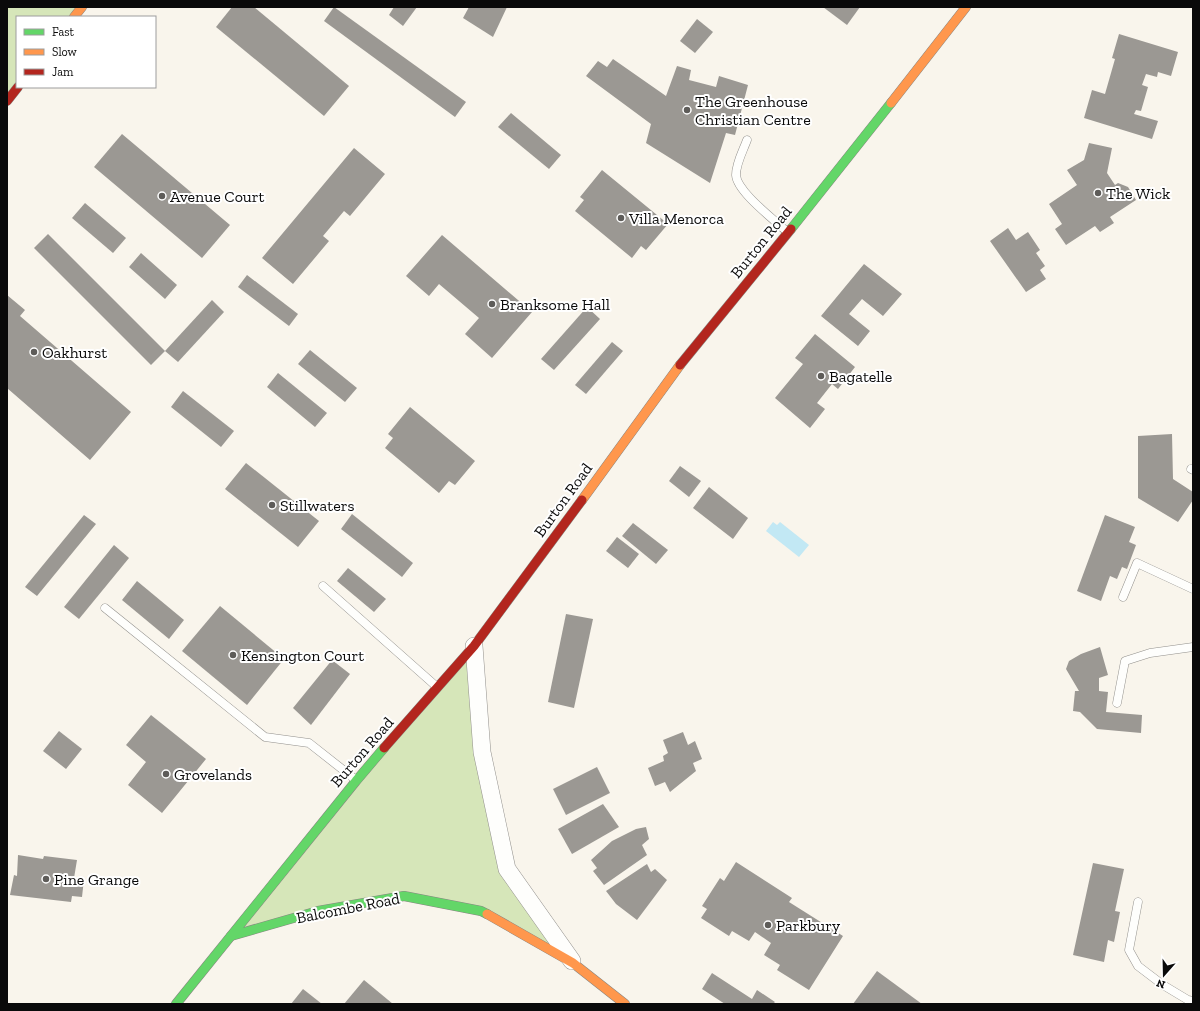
<svg xmlns="http://www.w3.org/2000/svg" width="1200" height="1011" font-family="'Zilla Slab',serif">
<style>
.forest{fill:#d6e6b9}
.water{fill:#c2e8f4}
.building{fill:#9b9893}
.lines{fill:none;stroke-linecap:round;stroke-linejoin:round}
.lane-casing{stroke:#92908c;stroke-width:9}
.street-casing{stroke:#92908c;stroke-width:18}
.fast-casing{stroke:#888682;stroke-width:10}
.slow-casing{stroke:#888682;stroke-width:10}
.jam-casing{stroke:#888682;stroke-width:10}
.lane{stroke:#fefefc;stroke-width:8}
.street{stroke:#fefefc;stroke-width:17}
.fast{stroke:#63d668;stroke-width:9}
.slow{stroke:#ff974d;stroke-width:9}
.jam{stroke:#b3261e;stroke-width:9}
.poi-dot{fill:#5e5c59;stroke:#fff;stroke-width:1.5}
.labels{text-anchor:middle;dominant-baseline:central;stroke-width:4;stroke-linejoin:round;paint-order:stroke}
.poi-label{font-size:16px;fill:#0a0a0a;stroke:#fff;text-anchor:start}
.street-label{font-size:16px;fill:#0a0a0a;stroke:#fff}
</style>
<rect width="100%" height="100%" fill="#f9f5ec"/>
<g class="forest">
<polygon points="7,7 82,7 74,17 17,17 17,87 7,101"/>
<polygon points="474,646 507,869 567,959 481,911 404,896 231,936"/>
</g>
<polygon class="water" points="773,522 777,525 780,522 809,545 799,557 766,531"/>
<g class="building">
<polygon points="232,7 254,7 349,86 324,116 216,27"/>
<polygon points="334,7 466,102 455,117 324,21"/>
<polygon points="394,7 417,7 403,26 389,15"/>
<polygon points="469,7 507,7 493,37 463,18"/>
<polygon points="823,7 860,7 847,25"/>
<polygon points="697,19 713,32 695,53 680,41"/>
<polygon points="1119,34 1178,52 1171,76 1158,72 1157,77 1146,74 1142,85 1148,87 1141,111 1136,110 1134,114 1158,121 1152,139 1084,118 1092,90 1105,94 1115,59 1112,58"/>
<polygon points="613,59 666,96 677,66 691,70 689,80 716,87 719,76 748,85 735,135 726,133 710,183 646,143 651,124 586,76 598,61 607,67"/>
<polygon points="511,113 561,155 549,169 498,127"/>
<polygon points="122,134 230,225 202,258 94,167"/>
<polygon points="1089,143 1112,148 1107,173 1115,185 1118,183 1128,187 1136,200 1110,217 1114,223 1100,232 1095,226 1066,245 1055,229 1062,224 1049,204 1077,185 1067,170 1084,160"/>
<polygon points="354,148 385,174 350,216 344,211 323,236 329,241 293,284 262,258"/>
<polygon points="602,170 668,224 646,250 641,246 632,258 575,211 584,200 580,197"/>
<polygon points="85,203 126,238 113,253 72,218"/>
<polygon points="1008,228 1016,240 1028,232 1040,250 1036,253 1045,266 1040,270 1046,279 1026,292 990,241"/>
<polygon points="48,234 165,351 151,365 34,248"/>
<polygon points="442,235 532,312 492,358 465,334 479,318 439,284 429,296 406,276"/>
<polygon points="141,253 177,285 165,299 129,267"/>
<polygon points="864,264 902,294 883,316 862,299 849,314 870,331 858,346 821,316"/>
<polygon points="247,275 298,314 289,326 238,287"/>
<polygon points="7,295 25,310 20,316 131,412 90,460 7,388"/>
<polygon points="212,300 224,312 178,362 165,351"/>
<polygon points="587,307 600,319 554,370 541,359"/>
<polygon points="815,334 855,367 838,389 832,384 817,403 825,409 810,428 775,398 803,364 795,358"/>
<polygon points="612,342 623,351 586,394 575,385"/>
<polygon points="310,350 357,388 345,402 298,364"/>
<polygon points="278,373 327,413 315,427 267,387"/>
<polygon points="183,391 234,431 221,447 171,407"/>
<polygon points="410,407 475,461 455,485 449,481 439,493 385,448 393,438 388,434"/>
<polygon points="1172,434 1173,479 1193,492 1193,500 1178,522 1138,498 1138,436"/>
<polygon points="246,463 319,521 298,547 225,489"/>
<polygon points="680,466 701,481 689,497 669,481"/>
<polygon points="709,487 748,518 733,539 693,508"/>
<polygon points="352,514 413,563 402,577 341,529"/>
<polygon points="84,515 96,524 37,596 25,587"/>
<polygon points="1105,515 1135,527 1129,542 1136,545 1127,569 1122,567 1117,579 1110,576 1101,601 1077,591"/>
<polygon points="633,523 668,550 656,564 622,536"/>
<polygon points="617,537 639,554 628,568 606,551"/>
<polygon points="114,545 129,558 79,619 64,607"/>
<polygon points="348,568 386,599 374,612 337,581"/>
<polygon points="137,581 184,620 169,639 122,600"/>
<polygon points="220,606 284,659 247,705 182,651"/>
<polygon points="566,614 593,619 574,708 548,702"/>
<polygon points="1100,647 1108,675 1099,678 1099,691 1108,692 1106,712 1142,715 1141,733 1097,729 1080,712 1073,711 1075,691 1079,691 1066,669 1069,661 1081,654"/>
<polygon points="332,660 350,674 311,725 293,708"/>
<polygon points="151,715 206,759 162,813 128,785 146,762 126,745"/>
<polygon points="59,731 82,749 66,769 43,751"/>
<polygon points="683,732 688,745 695,741 702,759 693,763 696,771 670,792 665,782 655,786 648,768 664,761 663,756 668,753 663,740"/>
<polygon points="597,767 610,793 566,815 553,789"/>
<polygon points="603,804 619,827 572,854 558,829"/>
<polygon points="646,827 649,839 642,845 647,855 604,885 593,871 597,868 591,860 612,841 636,829"/>
<polygon points="18,855 43,859 44,856 77,860 74,878 84,879 82,897 72,896 71,902 10,895 14,875 17,876"/>
<polygon points="736,862 792,898 789,902 843,936 809,990 777,970 780,965 764,955 771,943 755,932 749,941 732,931 729,936 701,918 707,909 702,906 720,878 724,881"/>
<polygon points="1093,863 1124,869 1115,911 1120,912 1114,942 1108,940 1104,962 1073,955"/>
<polygon points="647,864 651,872 655,869 667,880 637,920 616,904 606,891"/>
<polygon points="877,971 922,1004 853,1004"/>
<polygon points="712,973 752,999 757,990 775,1002 773,1004 725,1004 702,989"/>
<polygon points="364,980 393,1004 344,1004"/>
<polygon points="303,989 322,1004 291,1004"/>
</g>
<g class="lines">
<g class="lane-casing">
<g id="lane">
<path d="M747,140c-4,11 -11,23 -11,35 1,17 39,45 51,57"/>
<polyline points="1191,469 1193,470"/>
<polyline points="323,586 437,687"/>
<polyline points="1123,597 1137,563 1193,589"/>
<polyline points="105,608 265,737 309,743 356,780"/>
<polyline points="1117,703 1125,661 1150,653 1193,647"/>
<polyline points="1138,902 1129,950 1138,966 1163,985 1188,1000 1193,1001"/>
</g>
</g>
<g class="street-casing">
<polyline id="street" points="474,646 482,752 507,869 572,961"/>
</g>
<g class="fast-casing">
<g id="fast">
<polyline points="791,229 891,103"/>
<polyline points="231,936 318,911 404,896 481,911 487,914"/>
<polyline points="176,1004 356,781 384,748"/>
</g>
</g>
<g class="slow-casing">
<g id="slow">
<polyline points="74,17 82,7"/>
<polyline points="891,103 966,7"/>
<polyline points="582,500 680,365"/>
<polyline points="487,914 573,963 625,1004"/>
</g>
</g>
<g class="jam-casing">
<g id="jam">
<polyline points="7,101 18,87"/>
<polyline points="680,365 791,229"/>
<polyline points="384,748 474,646 582,500"/>
</g>
</g>
<use href="#lane" class="lane"/>
<use href="#street" class="street"/>
<use href="#fast" class="fast"/>
<use href="#slow" class="slow"/>
<use href="#jam" class="jam"/>
</g>
<g class="poi-dot">
<circle cx="687" cy="110" r="4"/>
<circle cx="1098" cy="193" r="4"/>
<circle cx="162" cy="196" r="4"/>
<circle cx="621" cy="218" r="4"/>
<circle cx="492" cy="304" r="4"/>
<circle cx="34" cy="352" r="4"/>
<circle cx="821" cy="376" r="4"/>
<circle cx="272" cy="505" r="4"/>
<circle cx="233" cy="655" r="4"/>
<circle cx="166" cy="774" r="4"/>
<circle cx="46" cy="879" r="4"/>
<circle cx="768" cy="925" r="4"/>
</g>
<g class="labels">
<g class="poi-label">
<text x="695" y="101">The Greenhouse<tspan x="695" dy="18">Christian Centre</tspan></text>
<text x="1106" y="193">The Wick</text>
<text x="170" y="196">Avenue Court</text>
<text x="629" y="218">Villa Menorca</text>
<text x="500" y="304">Branksome Hall</text>
<text x="42" y="352">Oakhurst</text>
<text x="829" y="376">Bagatelle</text>
<text x="280" y="505">Stillwaters</text>
<text x="241" y="655">Kensington Court</text>
<text x="174" y="774">Grovelands</text>
<text x="54" y="879">Pine Grange</text>
<text x="776" y="925">Parkbury</text>
</g>
<g class="street-label">
<text transform="translate(761 242) rotate(-51)">Burton Road</text>
<text transform="translate(563 500) rotate(-54)">Burton Road</text>
<text transform="translate(362 752) rotate(-49)">Burton Road</text>
<text transform="translate(348 908) rotate(-11)">Balcombe Road</text>
</g>
</g>
<rect width="1200" height="1011" fill="none" stroke="#0a0a0a" stroke-width="16"/>
<rect x="16" y="16" width="140" height="72" fill="#ffffff" stroke="#9d9d9d"/>
<rect x="24" y="29" width="20" height="6" fill="#63d668" stroke="#9d9d9d"/>
<text x="52" y="36" font-size="12" fill="#0a0a0a">Fast</text>
<rect x="24" y="49" width="20" height="6" fill="#ff974d" stroke="#9d9d9d"/>
<text x="52" y="56" font-size="12" fill="#0a0a0a">Slow</text>
<rect x="24" y="69" width="20" height="6" fill="#b3261e" stroke="#9d9d9d"/>
<text x="52" y="76" font-size="12" fill="#0a0a0a">Jam</text>
<g transform="translate(1164 975) rotate(200)" stroke="#ffffff" stroke-width="3" paint-order="stroke">
<path d="M0-3L7 15L0 10L-7 15Z" fill="#0a0a0a"/>
<text y="-6" font-size="11" font-weight="bold" text-anchor="middle" fill="#0a0a0a">N</text>
</g>
</svg>
